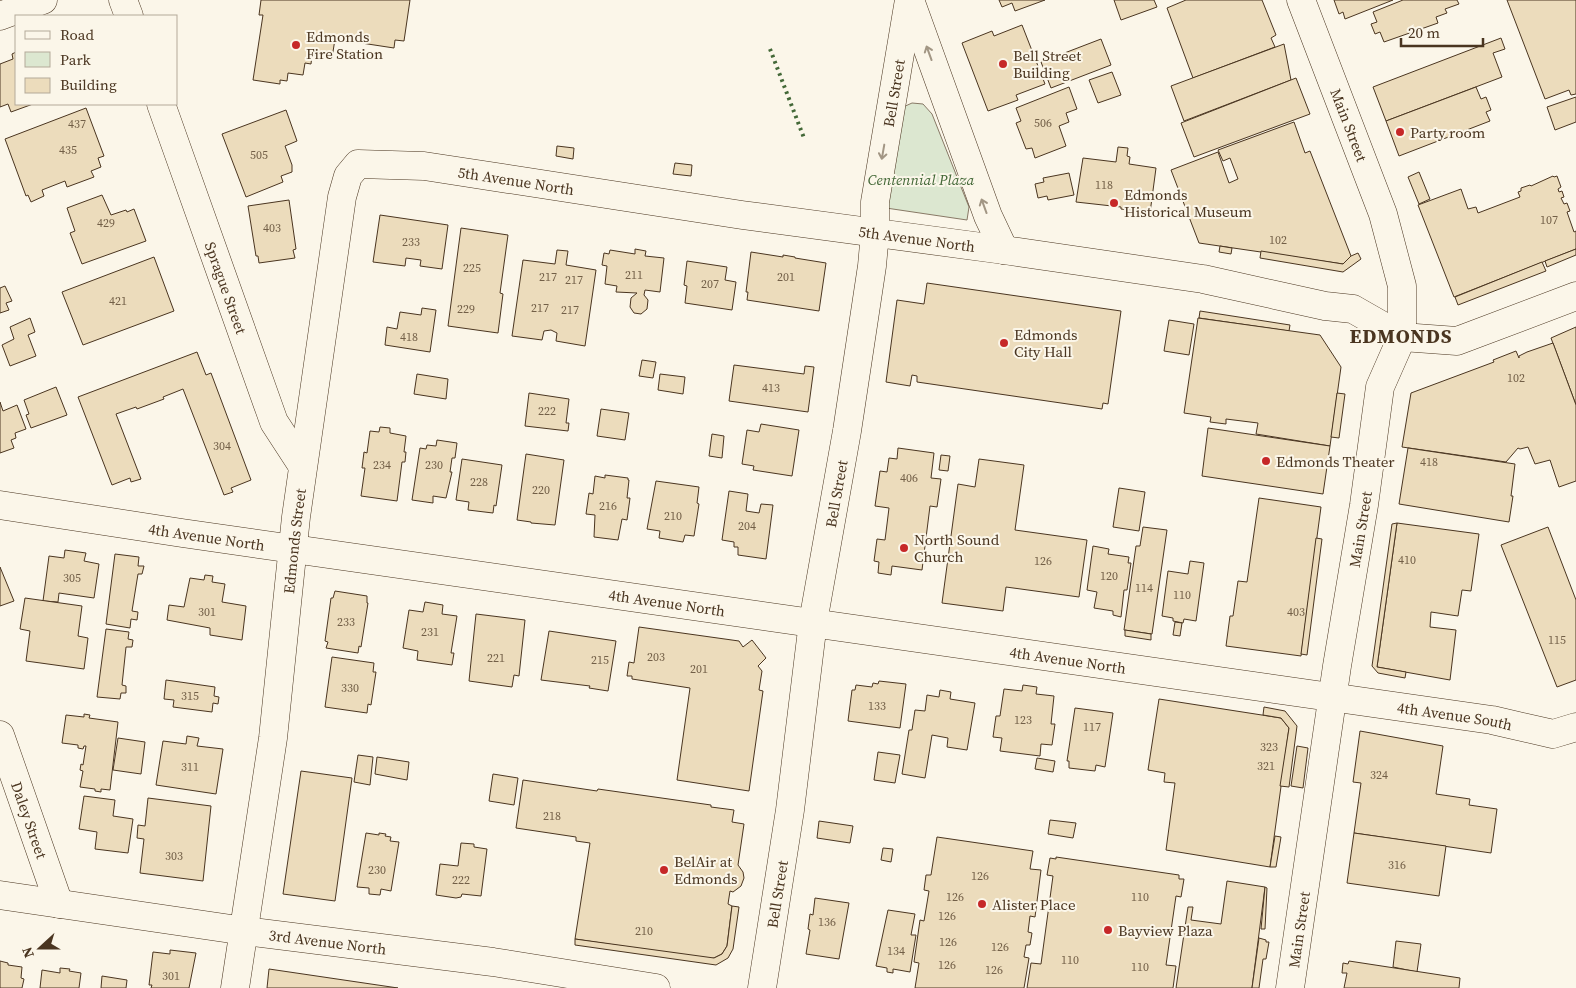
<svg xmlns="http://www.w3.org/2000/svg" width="1576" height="988" font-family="'Source Serif 4',serif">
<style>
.green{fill:#dce7d0;stroke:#887966}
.building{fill:#ecdcbc;stroke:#4a3520}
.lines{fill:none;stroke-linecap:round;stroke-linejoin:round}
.minor-casing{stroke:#4a3520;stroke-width:29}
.major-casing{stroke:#4a3520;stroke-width:29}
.minor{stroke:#fbf6e9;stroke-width:28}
.major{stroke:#fbf6e9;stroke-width:28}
.hedge{stroke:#436837;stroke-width:4;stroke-dasharray:2.5 4;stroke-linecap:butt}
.oneway{stroke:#a29684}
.poi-dot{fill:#c62828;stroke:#fbf6e9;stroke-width:2}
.labels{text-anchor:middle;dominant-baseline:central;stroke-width:4;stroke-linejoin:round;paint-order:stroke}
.number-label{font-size:12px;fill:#725f47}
.poi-label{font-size:15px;fill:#4a3520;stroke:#fbf6e9;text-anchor:start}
.street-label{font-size:15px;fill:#4a3520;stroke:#fbf6e9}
.park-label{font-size:15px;font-style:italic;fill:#436837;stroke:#fbf6e9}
.district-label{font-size:20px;font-weight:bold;letter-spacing:1px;fill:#4a3520;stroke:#fbf6e9}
</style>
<rect width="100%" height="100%" fill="#fbf6e9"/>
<polygon class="green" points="912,103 923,104 932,114 969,207 967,220 886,208 901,108"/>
<g class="building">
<polygon points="261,0 410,0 404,41 395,40 394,48 335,39 332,58 312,55 311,64 305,63 303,75 288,73 287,81 280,80 280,84 253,80 263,15 259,15"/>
<polygon points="999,0 1045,0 1015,11 1012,3 1002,7"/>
<polygon points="1114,0 1154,0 1157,7 1121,20"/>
<polygon points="1186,0 1262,0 1276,35 1271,38 1275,47 1193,78 1167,8"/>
<polygon points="1334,0 1393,0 1345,19 1343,12 1339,14"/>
<polygon points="1403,0 1457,0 1459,4 1445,9 1447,13 1436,17 1438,23 1384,42 1380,32 1375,34 1371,24 1377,22 1373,12"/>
<polygon points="1507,0 1576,0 1576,94 1571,95 1569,90 1545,99"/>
<polygon points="1022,25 1045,84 1016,95 1018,100 988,111 962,43 992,31 994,36"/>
<polygon points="1501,38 1505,49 1493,53 1502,77 1386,121 1373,87"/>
<polygon points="1101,39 1111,65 1051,88 1041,62"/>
<polygon points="1284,44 1291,80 1184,121 1171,86"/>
<polygon points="16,52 16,104 33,104 11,112 8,104 0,107 0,64 13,59 12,54"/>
<polygon points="1112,72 1121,95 1098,103 1089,80"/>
<polygon points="1296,78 1310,114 1194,157 1181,123"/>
<polygon points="1069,87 1077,109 1066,113 1069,122 1059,126 1066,146 1035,158 1032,148 1026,149 1016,123 1021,121 1016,108"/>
<polygon points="1476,87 1481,99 1486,97 1491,110 1486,112 1490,121 1399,156 1386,121"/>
<polygon points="1576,97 1576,122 1555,130 1547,107"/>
<polygon points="86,108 104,156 98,158 101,167 91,171 94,177 67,187 65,181 42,190 44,196 31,202 28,195 26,196 5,139"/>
<polygon points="286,110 297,141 285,146 292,165 292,172 281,176 283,182 246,197 222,134"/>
<polygon points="1294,122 1305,153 1310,151 1351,256 1343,264 1199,243 1171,170 1218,152 1229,183 1238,179 1230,158 1223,161 1218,150"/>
<polygon points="557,146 574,148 573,159 556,156"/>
<polygon points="1118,147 1128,148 1127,156 1130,157 1129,164 1156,168 1150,213 1121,209 1121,207 1076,202 1083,158 1116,162"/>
<polygon points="675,163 692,165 691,176 673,174"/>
<polygon points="1419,172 1430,199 1419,204 1408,177"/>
<polygon points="1069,173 1074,195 1048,200 1047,196 1038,198 1035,184 1044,182 1043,178"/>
<polygon points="1553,176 1554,177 1557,176 1561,187 1558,189 1559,192 1562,191 1564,197 1561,198 1564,204 1567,203 1570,211 1567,212 1574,232 1576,231 1576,249 1454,297 1418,205 1461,189 1468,209 1476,207 1478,213 1520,197 1518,192 1521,191 1521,188 1530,185 1531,186"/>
<polygon points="102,195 111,215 126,210 127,212 134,209 146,241 82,264 70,233 75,231 67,208"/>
<polygon points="289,200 296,249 293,250 295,258 259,263 258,256 256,256 248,206"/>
<polygon points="380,215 448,225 442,269 420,266 421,260 406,258 405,266 373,262"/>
<polygon points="461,228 508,235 500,293 503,294 498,333 448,326"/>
<polygon points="1220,246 1232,248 1231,254 1219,252"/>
<polygon points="635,249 646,251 645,256 664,258 660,292 645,290 644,295 648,300 647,309 641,314 634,313 630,307 631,298 637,293 616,292 617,286 605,284 607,266 602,265 604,253 609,254 610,250 635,254"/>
<polygon points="1576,249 1576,255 1547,267 1545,261"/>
<polygon points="557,250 568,251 566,265 596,270 585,346 556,341 557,333 551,330 544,331 542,340 512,336 523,260 555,264"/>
<polygon points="1261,251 1343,264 1351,256 1358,253 1361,259 1343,272 1260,258"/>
<polygon points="751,252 783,257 783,255 795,257 795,258 826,263 819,311 747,300 748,292 746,292"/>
<polygon points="154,257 174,311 83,345 62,292"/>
<polygon points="687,261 727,267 725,280 736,282 732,310 685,303 687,286 684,285"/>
<polygon points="1542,262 1546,271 1458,305 1455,297"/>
<polygon points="927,283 1121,311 1108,404 1103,403 1102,409 917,382 917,376 912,375 910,386 886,382 897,300 924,304"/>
<polygon points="5,286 12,301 6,303 9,310 0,313 0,288"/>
<polygon points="422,308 436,310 430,352 385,345 387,327 397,329 400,312 421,315"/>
<polygon points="1200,311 1290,325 1289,331 1199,318"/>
<polygon points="30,318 35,332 28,335 36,356 10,366 2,345 14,339 10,327"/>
<polygon points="1198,318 1320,335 1341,367 1330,446 1256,434 1258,423 1226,419 1226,424 1210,422 1211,417 1184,413"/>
<polygon points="1169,320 1194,324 1189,355 1164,351"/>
<polygon points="1576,327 1576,405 1551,338"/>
<polygon points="1553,343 1576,405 1576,481 1559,487 1550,460 1535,464 1528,447 1520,449 1518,448 1506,462 1402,447 1411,393 1494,362 1493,360 1516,351 1519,358 1519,356 1527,352"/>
<polygon points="197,352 206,375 211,373 251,480 231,488 233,492 224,495 183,389 163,397 164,399 137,409 136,407 116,414 141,479 131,482 130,478 112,485 78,397"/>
<polygon points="642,360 656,362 653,378 639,376"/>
<polygon points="734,365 804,374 805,366 814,367 808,412 729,401"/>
<polygon points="417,374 448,379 446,399 414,394"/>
<polygon points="660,374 685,377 683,394 658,390"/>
<polygon points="56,387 67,415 31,428 26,415 29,414 24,400"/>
<polygon points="529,393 569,399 566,423 569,423 568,431 525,426"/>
<polygon points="1337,393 1345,394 1339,438 1331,437"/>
<polygon points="0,402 3,411 17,405 26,429 15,433 16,438 11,440 14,448 0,453"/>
<polygon points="601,409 629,413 625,440 597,436"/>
<polygon points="761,424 799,430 792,476 753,470 754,466 742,464 747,430 759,432"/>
<polygon points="380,427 390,428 390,433 406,436 404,452 406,452 405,462 402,462 397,501 361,496 365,468 362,468 364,452 367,453 370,431 379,432"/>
<polygon points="1208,428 1330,446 1323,494 1202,476"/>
<polygon points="712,434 724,436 722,458 709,456"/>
<polygon points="437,440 457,443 455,458 452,458 450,472 452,472 446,498 433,496 433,503 412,500 420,448 426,449 427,445 436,446"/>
<polygon points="898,448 934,453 931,478 941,479 937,507 930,506 922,570 892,566 891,575 878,573 879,562 874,561 877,539 885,540 889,508 875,506 880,471 887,472 889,458 897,459"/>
<polygon points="1408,448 1515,464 1511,496 1513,496 1509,522 1399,504"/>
<polygon points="526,454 564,460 555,525 531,523 531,522 517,520"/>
<polygon points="941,455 950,456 948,471 939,470"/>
<polygon points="462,459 502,465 496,506 494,505 493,513 468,510 469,502 456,500"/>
<polygon points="979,459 1024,465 1015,530 1087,540 1079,597 1006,587 1003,611 942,603 958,484 975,487"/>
<polygon points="605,475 628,478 628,480 629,480 627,498 630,498 627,520 622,519 618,540 594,537 595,515 586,514 589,493 593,494 595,476 605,478"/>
<polygon points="656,481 699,487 697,503 699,504 694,536 685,535 683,542 659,538 660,531 647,529"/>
<polygon points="1119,488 1145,492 1139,531 1113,527"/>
<polygon points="729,491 748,494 746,511 759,513 761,504 773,505 766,559 738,555 738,547 734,547 734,542 722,540"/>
<polygon points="1259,498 1321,507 1301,656 1226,646 1230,616 1233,616 1238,581 1247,582"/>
<polygon points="1397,523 1479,534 1471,591 1462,590 1458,616 1431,612 1430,627 1456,630 1450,680 1377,667"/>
<polygon points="1397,523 1377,667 1406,672 1405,678 1378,673 1372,666 1392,524"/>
<polygon points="1143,527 1167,530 1152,634 1124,630 1136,546 1140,546"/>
<polygon points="1548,527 1576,600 1576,680 1557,687 1501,545"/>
<polygon points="1316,538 1322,539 1307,655 1301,654"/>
<polygon points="1093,546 1109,549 1108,554 1129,557 1128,563 1131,563 1127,590 1124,590 1121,617 1113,615 1113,611 1094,608 1097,592 1087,590"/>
<polygon points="65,550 86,553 84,561 99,564 94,598 59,593 58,602 43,601 49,556 64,558"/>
<polygon points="115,554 139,557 138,566 144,566 142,574 138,574 132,611 138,612 137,620 131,619 130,628 106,624"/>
<polygon points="1190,561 1204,563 1196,621 1184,619 1183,623 1173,621 1173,618 1162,616 1168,571 1188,574"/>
<polygon points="0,567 14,601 0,606"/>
<polygon points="205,575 213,576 212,582 225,584 222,602 246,606 242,640 210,635 210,628 167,620 169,605 184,607 190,578 204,580"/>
<polygon points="335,591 367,596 367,603 368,603 361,647 359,646 358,653 326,648 328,642 325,641 331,598 333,598"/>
<polygon points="25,598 82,606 78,636 88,638 84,669 26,661 30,631 20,629"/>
<polygon points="425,602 443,605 442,614 457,616 451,653 454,653 452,665 417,660 418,651 403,648 409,610 423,612"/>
<polygon points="476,614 525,620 519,676 514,675 512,687 469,681"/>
<polygon points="1175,622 1182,623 1180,636 1173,635"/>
<polygon points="639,627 739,641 743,647 752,640 766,658 758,666 762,671 759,690 763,691 749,791 677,780 690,688 632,679 632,676 627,676 629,662 634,663"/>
<polygon points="106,629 129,632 128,639 133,640 132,647 126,647 122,685 126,686 126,693 121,693 120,699 97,697"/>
<polygon points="1125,630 1151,634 1151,640 1125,636"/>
<polygon points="549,631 616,641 608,691 589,688 590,686 541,680"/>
<polygon points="332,657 374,663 373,672 376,672 371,705 368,704 367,713 325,707"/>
<polygon points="166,680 215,687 214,696 219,697 218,704 213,703 212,712 173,707 174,700 164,699"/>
<polygon points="879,681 906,684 900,728 848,721 852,690 855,690 856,685 872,687 873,683 878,684"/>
<polygon points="1023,685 1037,687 1036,694 1054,696 1051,724 1055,724 1052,745 1041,744 1040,756 1000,751 1002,738 993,737 996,716 1000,716 1004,689 1022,691"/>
<polygon points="940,690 951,692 950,699 975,703 967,750 947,747 948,738 932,735 925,778 902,774 909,730 912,730 915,710 925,711 927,695 939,697"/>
<polygon points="1159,699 1281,718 1289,728 1270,867 1166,850 1175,783 1164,782 1165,773 1148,770"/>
<polygon points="1264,707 1285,711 1297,726 1289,787 1280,786 1289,728 1281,718 1263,715"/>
<polygon points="1075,708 1113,713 1105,767 1096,765 1095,771 1069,768 1069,761 1067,761"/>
<polygon points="84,714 90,715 89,718 118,722 110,790 101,789 101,792 95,791 95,789 80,787 83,771 80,770 81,764 83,765 86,746 84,746 83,749 78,748 78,745 62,743 66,715 84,717"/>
<polygon points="1360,731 1443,746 1436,794 1470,799 1469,805 1497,809 1491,853 1354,833 1361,783 1353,782"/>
<polygon points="187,736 199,738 197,746 223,749 216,794 156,785 163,741 186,744"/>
<polygon points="118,738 145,742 141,774 113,770"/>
<polygon points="1297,746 1308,748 1303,788 1291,786"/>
<polygon points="878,752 900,755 895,783 874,780"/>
<polygon points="358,755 373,757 370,785 354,782"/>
<polygon points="377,757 409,762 407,780 375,774"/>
<polygon points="1037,758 1055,761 1053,772 1035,769"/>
<polygon points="301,771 352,778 335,901 283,894"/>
<polygon points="493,774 518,778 514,805 489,801"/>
<polygon points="523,780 597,791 598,789 711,805 711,807 734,810 732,822 744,824 738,865 743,872 744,878 741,886 733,892 730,891 728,904 732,906 727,946 722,954 714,958 708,959 575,939 590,843 576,841 576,837 516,828"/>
<polygon points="84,796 115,800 113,816 133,819 128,853 95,849 97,832 79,829"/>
<polygon points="148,798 211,806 203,881 140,873 144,839 137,838 138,825 145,826"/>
<polygon points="1050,820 1076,823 1073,838 1048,834"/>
<polygon points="819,821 853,826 850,843 817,838"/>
<polygon points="366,833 379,835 379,833 386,834 385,836 391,837 390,841 399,842 391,891 381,889 380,895 369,894 369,888 357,887"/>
<polygon points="1354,833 1446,846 1439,896 1347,883"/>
<polygon points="1275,836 1281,837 1276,867 1270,867"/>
<polygon points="937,837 1033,851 1030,869 1041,870 1035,917 1030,916 1028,932 1032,933 1030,945 1026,945 1024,957 1029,958 1024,988 915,988 919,963 914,962 920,920 924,921 929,891 924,890 926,875 931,875"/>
<polygon points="461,843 474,844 474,847 487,849 481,896 462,894 461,897 456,898 436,895 440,864 458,866"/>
<polygon points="883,848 893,849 891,862 881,860"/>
<polygon points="1056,857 1179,875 1179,879 1184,879 1181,897 1176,896 1166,965 1176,966 1173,988 1027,988 1031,963 1041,964 1053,876 1047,875 1050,858 1056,859"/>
<polygon points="1227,881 1265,887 1252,988 1176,988 1188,907 1193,907 1191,920 1221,924"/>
<polygon points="1265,887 1267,888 1265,929 1261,929"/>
<polygon points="815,898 849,903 839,959 806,954 810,930 808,929 810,914 813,915"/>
<polygon points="732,906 739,907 733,949 728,958 716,965 575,945 575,939 714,958 722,954 727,946"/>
<polygon points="888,910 915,914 911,935 916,935 910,972 893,969 893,973 887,972 887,968 876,966"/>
<polygon points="1259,938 1266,940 1266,942 1269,942 1266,959 1263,959 1259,988 1252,988"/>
<polygon points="1396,941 1421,944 1417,972 1393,967"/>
<polygon points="170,950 196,953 189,988 151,988 152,985 149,985 153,952 170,954"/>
<polygon points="0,961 8,963 8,965 22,967 21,978 24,979 22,988 0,988"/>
<polygon points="1349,961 1460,978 1459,988 1344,988 1347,973 1342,973 1343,963 1348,964"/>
<polygon points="60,968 70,969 69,971 81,973 79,988 40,988 42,970 60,973"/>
<polygon points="269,969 398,988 267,988"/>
<polygon points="102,976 127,980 126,988 101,988"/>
</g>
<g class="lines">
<g class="minor-casing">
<g id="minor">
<polyline points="123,0 129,16"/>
<polyline points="910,0 988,216 1004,250"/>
<polyline points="0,16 43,0"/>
<path id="s1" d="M161,104l113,318 28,43"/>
<path id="s2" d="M0,505l182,28 1310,187 61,14 23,-7"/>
<path id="s3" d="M0,735l59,169"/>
<path id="s4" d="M235,988l38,-250 23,-221 46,-320 6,-21 10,-12 66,2 318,49 262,35 199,29 122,27 28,3 49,28"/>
<path id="s5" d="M762,988l28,-178 23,-188 34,-191 25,-165 3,-33v-31l34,-202"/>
</g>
</g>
<g class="major-casing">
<g id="major">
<polyline points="1402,337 1457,341 1576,296"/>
<path id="s6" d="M0,895l245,36 248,31 163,26"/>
<path id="s7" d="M1290,988l47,-322 27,-161 16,-118 22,-50v-51l-19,-72 -82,-214"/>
</g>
</g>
<use href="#minor" class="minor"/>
<use href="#major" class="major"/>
<polyline class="hedge" points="770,49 804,138"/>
</g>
<defs><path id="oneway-shaft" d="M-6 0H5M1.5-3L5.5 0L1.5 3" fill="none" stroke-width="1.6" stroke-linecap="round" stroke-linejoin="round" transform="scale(1.25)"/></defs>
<g class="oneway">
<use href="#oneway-shaft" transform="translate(929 53) rotate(-110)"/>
<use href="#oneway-shaft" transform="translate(883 152) rotate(100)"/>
<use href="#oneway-shaft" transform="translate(984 206) rotate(-110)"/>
</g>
<g class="poi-dot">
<circle cx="296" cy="45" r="5"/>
<circle cx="1003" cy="64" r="5"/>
<circle cx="1400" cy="132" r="5"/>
<circle cx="1114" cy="203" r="5"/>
<circle cx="1004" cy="343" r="5"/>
<circle cx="1266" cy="461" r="5"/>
<circle cx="904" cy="548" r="5"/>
<circle cx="664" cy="870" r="5"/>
<circle cx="982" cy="904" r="5"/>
<circle cx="1108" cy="930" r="5"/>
</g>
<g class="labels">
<g class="number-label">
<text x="1043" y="123">506</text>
<text x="77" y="124">437</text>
<text x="68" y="150">435</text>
<text x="259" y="155">505</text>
<text x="1104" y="185">118</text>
<text x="1549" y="220">107</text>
<text x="106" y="223">429</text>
<text x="272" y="228">403</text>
<text x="1278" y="240">102</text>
<text x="411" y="242">233</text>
<text x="472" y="268">225</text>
<text x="634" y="275">211</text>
<text x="548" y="277">217</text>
<text x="786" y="277">201</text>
<text x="574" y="280">217</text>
<text x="710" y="284">207</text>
<text x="118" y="301">421</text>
<text x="540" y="308">217</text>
<text x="466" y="309">229</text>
<text x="570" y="310">217</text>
<text x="409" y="337">418</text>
<text x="1516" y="378">102</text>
<text x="771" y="388">413</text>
<text x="547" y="411">222</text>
<text x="222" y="446">304</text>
<text x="1429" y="462">418</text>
<text x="382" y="465">234</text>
<text x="434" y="465">230</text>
<text x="909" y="478">406</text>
<text x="479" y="482">228</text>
<text x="541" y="490">220</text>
<text x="608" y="506">216</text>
<text x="673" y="516">210</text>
<text x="747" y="526">204</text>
<text x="1407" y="560">410</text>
<text x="1043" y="561">126</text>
<text x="1109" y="576">120</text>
<text x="72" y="578">305</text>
<text x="1144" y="588">114</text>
<text x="1182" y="595">110</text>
<text x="207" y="612">301</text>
<text x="1296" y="612">403</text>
<text x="346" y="622">233</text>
<text x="430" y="632">231</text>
<text x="1557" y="640">115</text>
<text x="656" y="657">203</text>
<text x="496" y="658">221</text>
<text x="600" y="660">215</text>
<text x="699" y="669">201</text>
<text x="350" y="688">330</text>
<text x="190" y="696">315</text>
<text x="877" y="706">133</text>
<text x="1023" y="720">123</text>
<text x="1092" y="727">117</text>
<text x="1269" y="747">323</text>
<text x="1266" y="766">321</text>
<text x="190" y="767">311</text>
<text x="1379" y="775">324</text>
<text x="552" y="816">218</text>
<text x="174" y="856">303</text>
<text x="1397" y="865">316</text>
<text x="377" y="870">230</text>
<text x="980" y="876">126</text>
<text x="461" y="880">222</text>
<text x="955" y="897">126</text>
<text x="1140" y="897">110</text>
<text x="947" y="916">126</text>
<text x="827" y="922">136</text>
<text x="644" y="931">210</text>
<text x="948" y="942">126</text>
<text x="1000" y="947">126</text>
<text x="896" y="951">134</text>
<text x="1070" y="960">110</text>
<text x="947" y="965">126</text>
<text x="1140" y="967">110</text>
<text x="994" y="970">126</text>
<text x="171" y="976">301</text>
</g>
<g class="poi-label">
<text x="306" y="36">Edmonds<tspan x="306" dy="17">Fire Station</tspan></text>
<text x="1013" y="55">Bell Street<tspan x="1013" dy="17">Building</tspan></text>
<text x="1410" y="132">Party room</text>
<text x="1124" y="194">Edmonds<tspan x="1124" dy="17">Historical Museum</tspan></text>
<text x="1014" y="334">Edmonds<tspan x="1014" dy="17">City Hall</tspan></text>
<text x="1276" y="461">Edmonds Theater</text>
<text x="914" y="539">North Sound<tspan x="914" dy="17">Church</tspan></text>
<text x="674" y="861">BelAir at<tspan x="674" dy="17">Edmonds</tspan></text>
<text x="992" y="904">Alister Place</text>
<text x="1118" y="930">Bayview Plaza</text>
</g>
<g class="street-label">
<text stroke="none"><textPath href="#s5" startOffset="905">Bell Street</textPath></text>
<text transform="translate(1349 125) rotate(69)">Main Street</text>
<text stroke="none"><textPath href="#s4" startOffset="995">5th Avenue North</textPath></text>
<text stroke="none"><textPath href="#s4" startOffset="1400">5th Avenue North</textPath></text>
<text stroke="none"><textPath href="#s1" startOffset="195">Sprague Street</textPath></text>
<text stroke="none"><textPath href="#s5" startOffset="500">Bell Street</textPath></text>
<text stroke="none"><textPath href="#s7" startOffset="464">Main Street</textPath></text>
<text stroke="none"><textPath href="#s2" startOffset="209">4th Avenue North</textPath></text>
<text stroke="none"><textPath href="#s4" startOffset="451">Edmonds Street</textPath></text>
<text stroke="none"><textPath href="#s2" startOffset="674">4th Avenue North</textPath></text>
<text stroke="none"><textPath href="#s2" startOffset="1079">4th Avenue North</textPath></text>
<text stroke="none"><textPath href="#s2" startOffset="1470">4th Avenue South</textPath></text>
<text stroke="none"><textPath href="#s3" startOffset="90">Daley Street</textPath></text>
<text stroke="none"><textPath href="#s5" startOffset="95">Bell Street</textPath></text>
<text stroke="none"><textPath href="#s7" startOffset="59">Main Street</textPath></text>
<text stroke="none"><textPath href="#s6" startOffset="331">3rd Avenue North</textPath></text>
</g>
<g class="park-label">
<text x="921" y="179">Centennial Plaza</text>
</g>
<g class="district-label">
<text x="1401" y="336">EDMONDS</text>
</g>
</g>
<rect x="15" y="15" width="162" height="90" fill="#fbf6e9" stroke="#b4a999"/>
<rect x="25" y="31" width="25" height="8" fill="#fbf6e9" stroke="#b4a999"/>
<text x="60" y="40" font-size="15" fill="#4a3520">Road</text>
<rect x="25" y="52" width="25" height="15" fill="#dce7d0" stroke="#b4a999"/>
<text x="60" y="65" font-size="15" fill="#4a3520">Park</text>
<rect x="25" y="78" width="25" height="15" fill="#ecdcbc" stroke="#b4a999"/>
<text x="60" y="90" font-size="15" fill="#4a3520">Building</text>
<g transform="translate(40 948) rotate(249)" stroke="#fbf6e9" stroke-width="4" paint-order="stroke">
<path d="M0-4L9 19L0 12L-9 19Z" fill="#4a3520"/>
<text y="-8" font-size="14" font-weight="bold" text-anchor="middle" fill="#4a3520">N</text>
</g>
<path d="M1401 38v8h82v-8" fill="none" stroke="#4a3520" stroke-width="2.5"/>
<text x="1408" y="38" font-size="15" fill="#4a3520" stroke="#fbf6e9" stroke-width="4" paint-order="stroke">20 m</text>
</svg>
